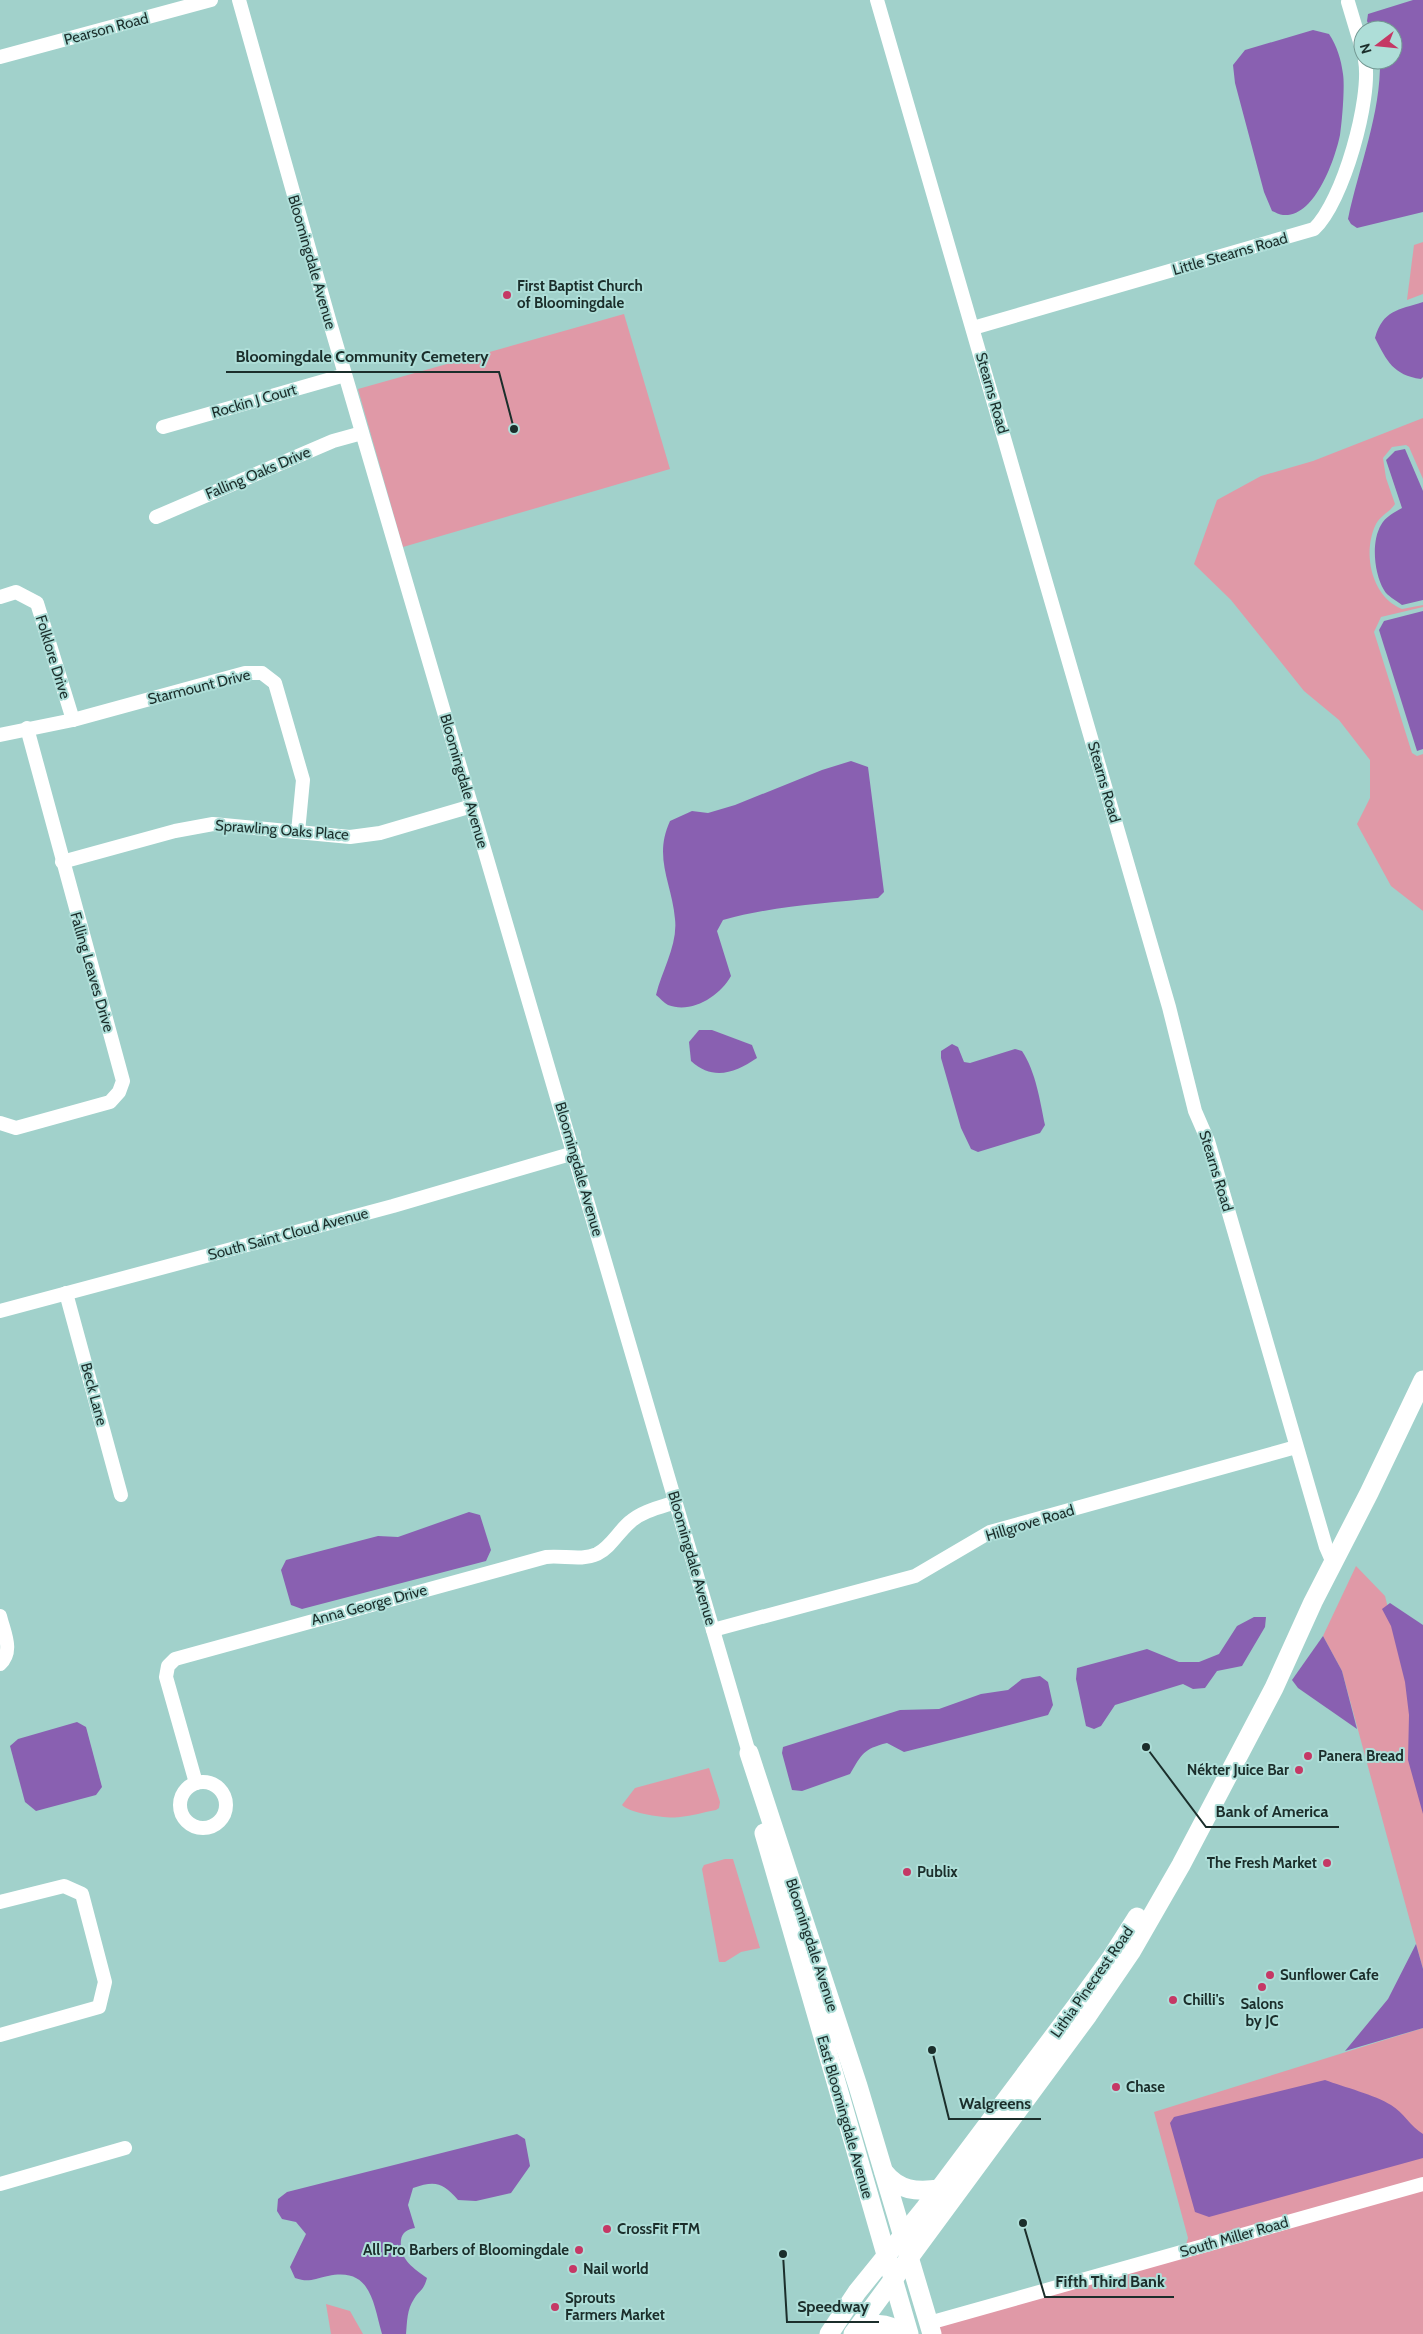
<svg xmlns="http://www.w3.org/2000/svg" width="1423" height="2334" font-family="Cabin,sans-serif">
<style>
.green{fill:#e099a7}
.water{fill:#8960b1}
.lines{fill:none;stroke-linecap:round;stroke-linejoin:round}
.minor{stroke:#fff;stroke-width:14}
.major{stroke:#fff;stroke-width:19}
.poi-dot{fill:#c53865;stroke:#aeded8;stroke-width:2}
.labels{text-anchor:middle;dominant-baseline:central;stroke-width:4;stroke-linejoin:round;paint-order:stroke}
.street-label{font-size:15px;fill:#1b2e2b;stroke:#aeded8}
.poi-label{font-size:15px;font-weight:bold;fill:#1b2e2b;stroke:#aeded8;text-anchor:start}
.leader{fill:none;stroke:#1b2e2b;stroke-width:2}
.callout-dot{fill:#1b2e2b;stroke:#aeded8;stroke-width:2}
.callout-label{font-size:16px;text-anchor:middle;font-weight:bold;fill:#1b2e2b;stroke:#aeded8;stroke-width:4;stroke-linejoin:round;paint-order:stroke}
</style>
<rect width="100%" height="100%" fill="#a1d1cb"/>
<g class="green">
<polygon points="1423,242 1423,294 1407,300 1414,245"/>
<polygon points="624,314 670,469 403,547 358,389"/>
<path d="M1423,418v61l-14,-32 -3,-2 -14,2 -9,11 3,20 9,26c-4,7 -15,12 -19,20 -14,28 -5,73 26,85l21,-4v2l-42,10 -7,15 38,121 5,3 6,-2v157l-32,-25 -34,-62 13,-26v-38l-31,-40 -35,-29 -73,-91 -37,-36 23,-64 44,-24 52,-15z"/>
<polygon points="1356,1566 1385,1596 1407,1684 1423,1789 1423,1969 1342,1671 1323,1636"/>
<path d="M709,1768l11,34 -1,6 -3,2c-12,2 -24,6 -36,7 -12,2 -49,-3 -58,-12l13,-17z"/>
<polygon points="725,1859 733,1859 760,1948 741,1952 725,1962 719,1962 702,1869 704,1865"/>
<polygon points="1423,2028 1423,2334 938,2334 936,2327 1184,2251 1188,2238 1154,2112"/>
<polygon points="326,2304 350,2311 363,2334 331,2334"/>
</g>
<g class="water">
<path d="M1413,0h10v212l-66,16 -6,-4 -3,-5c11,-53 33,-105 32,-159h13v-30h-22l-4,-9 1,-7z"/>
<path d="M1313,30l16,4c8,12 12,25 14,40 2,13 -1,48 -3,61 -5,24 -25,83 -57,80 -3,0 -8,-3 -11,-4l-8,-19 -29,-109 -2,-18 12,-15z"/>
<path d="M1423,302v75l-2,2c-28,-4 -34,-18 -46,-41 8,-28 23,-28 48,-36z"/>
<path d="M1405,449l18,42v109l-21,5c-6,-5 -15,-9 -18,-15 -10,-17 -13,-48 -3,-65 4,-8 14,-13 21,-17l-16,-48 9,-9z"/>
<polygon points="1423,611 1423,749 1417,751 1379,630 1384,621"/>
<path d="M851,761l17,6 16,125 -6,6c-52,5 -105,8 -155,22l-6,11 14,45c-11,20 -39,38 -63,29 -4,-2 -8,-7 -12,-10 6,-25 22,-50 19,-76 -3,-36 -22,-61 -5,-98l22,-10 16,2 27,-8 87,-35z"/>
<path d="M699,1030h13l40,15 5,13c-22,15 -44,23 -66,3l-2,-19z"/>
<path d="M952,1044l6,3 6,15 6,1 45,-14 7,2c14,21 18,50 23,74l-5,8 -62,19 -7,-3 -10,-21 -20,-70v-7z"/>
<polygon points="469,1512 480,1515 491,1550 486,1561 302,1609 291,1605 281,1570 286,1560 378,1536 398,1537"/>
<polygon points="1390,1603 1423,1625 1423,1814 1408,1760 1409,1715 1405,1682 1391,1626 1382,1609"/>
<polygon points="1254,1617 1266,1617 1265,1627 1242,1666 1217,1671 1205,1688 1193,1689 1183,1684 1115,1705 1101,1726 1094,1729 1086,1726 1076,1679 1077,1668 1147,1649 1179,1662 1199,1662 1219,1654 1237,1626"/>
<polygon points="1323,1636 1342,1671 1357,1729 1298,1688 1292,1680"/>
<path d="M1040,1676l8,6 5,23 -5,10 -144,37 -17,-9c-24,6 -25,11 -37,31l-48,17 -10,-1 -10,-37 1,-6 117,-37 39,-1 42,-15 27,-4 14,-11z"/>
<polygon points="77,1722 86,1727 102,1787 96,1795 36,1811 25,1802 10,1746 18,1739"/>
<polygon points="1416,1944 1423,1969 1423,2028 1345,2051 1388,1999"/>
<path d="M1325,2080c19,7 50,15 66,25 13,8 19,21 32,29v24l-214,59 -14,-5 -25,-89 4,-6z"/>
<path d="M517,2134l8,5 5,27 -19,27 -35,8 -18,-1c-15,-17 -22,-20 -45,-12l-5,17 7,23c-7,1 -13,4 -14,12 -2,19 12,28 26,38 -4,14 -7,11 -13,21 -7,10 -7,23 -8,35h-24c-9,-32 -11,-67 -54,-58 -15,3 -19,7 -33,2l-5,-11 16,-33 -10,-12 -14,-3 -5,-8 1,-12 9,-7z"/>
</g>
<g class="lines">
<g class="minor">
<polyline points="239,0 330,323 749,1753"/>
<polyline points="877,0 1169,1007 1195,1111 1208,1141 1326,1547 1333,1563"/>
<polyline points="1348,2 1363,52"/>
<polyline points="0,57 211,0"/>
<path d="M973,328l341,-99c29,-27 58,-131 51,-169"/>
<polyline points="163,427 345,375"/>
<polyline points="156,517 333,441 362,433"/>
<polyline points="0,597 16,592 37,603 73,720"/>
<polyline points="0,735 73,720 245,673 262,673 275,683 303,780 298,832"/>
<polyline points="62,862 175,831 213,824 350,837 380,833 472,806"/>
<polyline points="0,1123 16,1128 110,1102 119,1092 123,1081 27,728"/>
<polyline points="66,1293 121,1495"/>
<polyline points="0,1311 393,1206 574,1153"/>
<path d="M0,1616c4,17 14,35 0,48"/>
<polyline points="713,1630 915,1576 990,1532 1296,1447"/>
<circle cx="203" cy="1805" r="23"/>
<path d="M196,1783l-30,-106 2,-11 7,-7 371,-102c16,-2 36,4 51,-3 14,-7 21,-22 33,-32 12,-11 31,-15 46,-20"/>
<polyline points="0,1902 64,1886 82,1894 105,1982 99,2007 0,2035"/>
<polyline points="0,2184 125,2148"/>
<polyline points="929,2323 1423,2184"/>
</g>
<g class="major">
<polyline points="749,1753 858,2086 932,2334"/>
<polyline points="764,1833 909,2334"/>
<path d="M884,2172c15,19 32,20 56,17"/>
<path d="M854,2333c18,-10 31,-13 48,1"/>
<polyline points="829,2334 857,2292 925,2208 1077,2005 1111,1958 1137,1917"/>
<polyline points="853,2334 1088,2015 1131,1952 1181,1865 1274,1688 1313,1602 1369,1493 1423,1380"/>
</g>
</g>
<g class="poi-dot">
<circle cx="507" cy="295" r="5"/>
<circle cx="1308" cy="1756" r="5"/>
<circle cx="1299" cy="1770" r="5"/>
<circle cx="1327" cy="1863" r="5"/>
<circle cx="907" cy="1872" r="5"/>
<circle cx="1270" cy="1975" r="5"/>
<circle cx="1262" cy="1987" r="5"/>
<circle cx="1173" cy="2000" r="5"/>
<circle cx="1116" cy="2087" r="5"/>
<circle cx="607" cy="2229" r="5"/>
<circle cx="579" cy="2250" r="5"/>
<circle cx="573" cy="2269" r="5"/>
<circle cx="555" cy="2307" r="5"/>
</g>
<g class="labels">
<g class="street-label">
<text transform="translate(106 29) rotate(-15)">Pearson Road</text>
<text transform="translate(1230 254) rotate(-16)">Little Stearns Road</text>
<text transform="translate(312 262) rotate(74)">Bloomingdale Avenue</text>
<text transform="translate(992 393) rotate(74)">Stearns Road</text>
<text transform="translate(254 401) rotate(-16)">Rockin J Court</text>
<text transform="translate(258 473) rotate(-23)">Falling Oaks Drive</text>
<text transform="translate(53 657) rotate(73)">Folklore Drive</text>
<text transform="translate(199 687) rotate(-14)">Starmount Drive</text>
<text transform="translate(464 781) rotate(74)">Bloomingdale Avenue</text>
<text transform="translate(1104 782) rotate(74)">Stearns Road</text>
<text transform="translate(282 830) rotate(4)">Sprawling Oaks Place</text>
<text transform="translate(92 972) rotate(74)">Falling Leaves Drive</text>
<text transform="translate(579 1169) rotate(74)">Bloomingdale Avenue</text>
<text transform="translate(1216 1171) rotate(73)">Stearns Road</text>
<text transform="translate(288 1234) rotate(-15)">South Saint Cloud Avenue</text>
<text transform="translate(94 1394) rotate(75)">Beck Lane</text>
<text transform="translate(1030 1523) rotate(-17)">Hillgrove Road</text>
<text transform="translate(692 1558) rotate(74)">Bloomingdale Avenue</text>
<text transform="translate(369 1605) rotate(-15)">Anna George Drive</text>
<text transform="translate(812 1945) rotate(72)">Bloomingdale Avenue</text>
<text transform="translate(1092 1982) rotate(-55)">Lithia Pinecrest Road</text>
<text transform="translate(845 2117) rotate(74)">East Bloomingdale Avenue</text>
<text transform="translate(1234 2237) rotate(-16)">South Miller Road</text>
</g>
<g class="poi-label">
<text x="517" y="286">First Baptist Church<tspan x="517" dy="17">of Bloomingdale</tspan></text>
<text x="1318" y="1756">Panera Bread</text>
<text x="1289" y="1770" text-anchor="end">Nékter Juice Bar</text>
<text x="1317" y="1863" text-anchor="end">The Fresh Market</text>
<text x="917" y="1872">Publix</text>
<text x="1280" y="1975">Sunflower Cafe</text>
<text x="1183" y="2000">Chilli's</text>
<text x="1262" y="2004" text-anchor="middle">Salons<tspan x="1262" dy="17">by JC</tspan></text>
<text x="1126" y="2087">Chase</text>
<text x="617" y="2229">CrossFit FTM</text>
<text x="569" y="2250" text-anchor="end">All Pro Barbers of Bloomingdale</text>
<text x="583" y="2269">Nail world</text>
<text x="565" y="2298">Sprouts<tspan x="565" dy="17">Farmers Market</tspan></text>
</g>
</g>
<path class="leader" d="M514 429L499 372H226M1146 1747L1206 1827H1339M932 2050L949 2119H1041M1023 2223L1045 2297H1174M783 2254L787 2322H879"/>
<g class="callout-dot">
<circle cx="514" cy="429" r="5"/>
<circle cx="1146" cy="1747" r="5"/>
<circle cx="932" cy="2050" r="5"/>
<circle cx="1023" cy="2223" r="5"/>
<circle cx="783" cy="2254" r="5"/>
</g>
<g class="callout-label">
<text x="362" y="362">Bloomingdale Community Cemetery</text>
<text x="1272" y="1817">Bank of America</text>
<text x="995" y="2109">Walgreens</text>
<text x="1110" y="2287">Fifth Third Bank</text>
<text x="833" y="2312">Speedway</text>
</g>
<g transform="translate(1378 45) rotate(254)"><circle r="24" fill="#aeded8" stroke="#739893"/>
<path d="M0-4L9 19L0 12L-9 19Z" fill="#c53865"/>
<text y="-8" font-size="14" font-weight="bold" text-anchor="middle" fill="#1b2e2b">N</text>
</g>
</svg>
